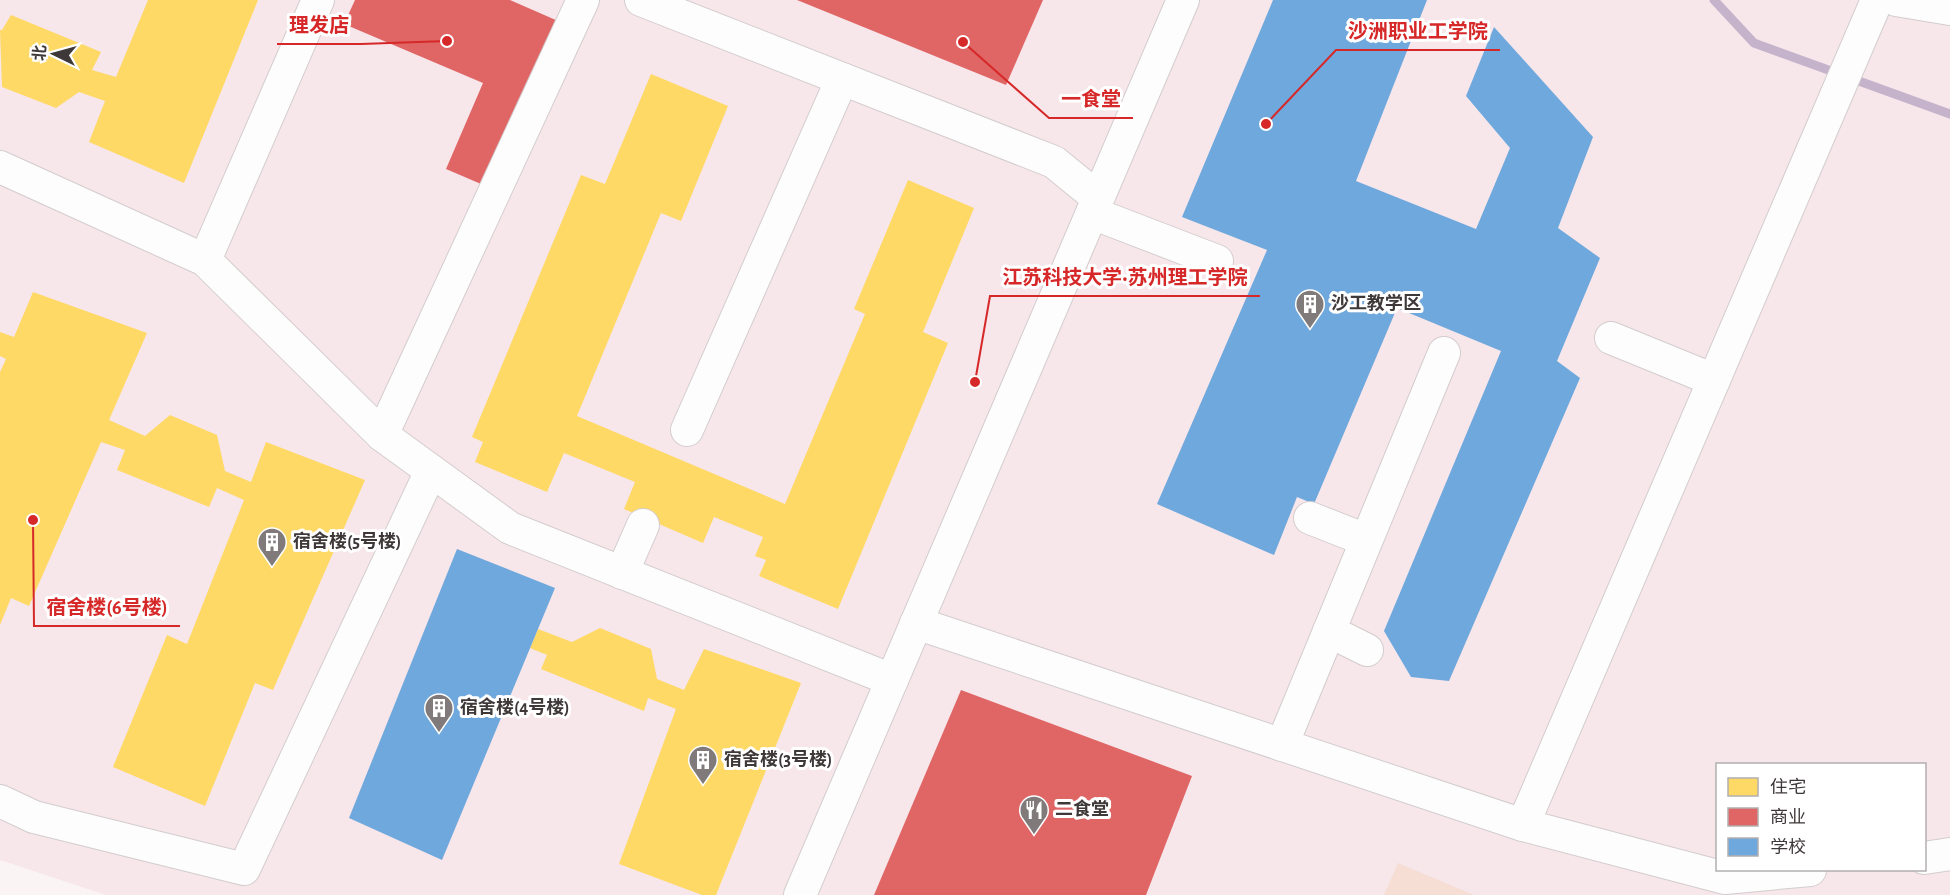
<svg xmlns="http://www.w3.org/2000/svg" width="1950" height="895" font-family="'Alegreya Sans','Noto Sans SC',sans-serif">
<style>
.built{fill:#f7e6ea;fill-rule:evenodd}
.green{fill:#f6ded5}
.homes{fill:#ffd966}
.shops{fill:#e06666}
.schools{fill:#6fa8dc}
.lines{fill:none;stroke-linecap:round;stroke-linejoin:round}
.stream{stroke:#c4b3cb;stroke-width:9}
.minor-casing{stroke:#d3cdce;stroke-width:34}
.minor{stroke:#fefdfe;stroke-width:32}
.labels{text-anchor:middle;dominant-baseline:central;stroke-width:6;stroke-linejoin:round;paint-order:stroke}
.poi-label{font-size:18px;font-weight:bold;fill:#3e3839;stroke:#fff;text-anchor:start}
.leader{fill:none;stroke:#d62828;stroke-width:2}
.callout-dot{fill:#d62828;stroke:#fff;stroke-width:2}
.callout-label{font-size:20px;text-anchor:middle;font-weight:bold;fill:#d62828;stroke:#fff;stroke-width:6;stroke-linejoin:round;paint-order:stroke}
</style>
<rect width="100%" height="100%" fill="#fbf4f5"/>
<path class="built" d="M0,0h1950v895h-1844l-106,-35zM1718,764h206v106h-206z"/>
<polygon class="green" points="1398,863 1474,895 1384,895"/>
<g class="homes">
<polygon points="148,0 258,0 184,183 89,142 105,101 79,92 56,108 2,87 0,30 2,30 11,15 101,52 92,70 116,77"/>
<polygon points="651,74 728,106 681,221 661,213 577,416 785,504 865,314 854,309 908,180 974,208 923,332 948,343 838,609 759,576 766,560 755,556 763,537 714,517 703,543 624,509 635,482 564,453 547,492 475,462 483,442 472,437 581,175 605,184"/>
<polygon points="33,292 147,333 109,420 145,436 170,415 217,435 225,471 251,482 266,442 365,480 273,690 255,683 205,806 113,767 167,635 187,644 244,500 217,488 209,507 117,470 125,450 101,442 29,606 11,598 0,625 0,372 6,359 0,356 0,332 14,337"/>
<polygon points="600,628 651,649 657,679 684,690 704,649 801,683 716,895 702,895 619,864 676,709 648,698 644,711 541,669 547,655 530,648 538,629 572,642"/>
</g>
<g class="shops">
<polygon points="355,0 510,0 558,21 488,187 446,169 483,83 344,24"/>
<polygon points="797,0 1043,0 1006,85"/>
<polygon points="961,690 1192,776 1146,895 874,895"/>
</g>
<g class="schools">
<polygon points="1273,0 1427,0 1356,181 1476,229 1510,148 1466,96 1494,27 1593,137 1558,228 1600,258 1557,361 1580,378 1449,681 1411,677 1384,631 1501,351 1397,308 1314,504 1297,497 1274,555 1157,504 1267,250 1182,217"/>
<polygon points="457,549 555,588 442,860 349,818"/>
</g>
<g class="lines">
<polyline class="stream" points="1714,0 1754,43 1950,114"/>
<g class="minor-casing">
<g id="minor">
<polyline points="641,0 1054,162 1098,198"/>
<polyline points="1896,0 1950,9"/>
<polyline points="0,167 205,260 382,435 510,528 892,680"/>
<polyline points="1092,213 1217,261"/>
<polyline points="205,260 318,0"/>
<polyline points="1611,338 1714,380"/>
<polyline points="687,430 842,79"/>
<polyline points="382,435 583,0"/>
<polyline points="1310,518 1366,540"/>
<polyline points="622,573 643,525"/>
<polyline points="916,623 1523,825 1725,878 1810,870"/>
<polyline points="1329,631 1367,650"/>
<polyline points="1282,745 1444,353"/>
<polyline points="0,801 34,817 244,869 431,471"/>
<polyline points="1523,825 1877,0"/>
<polyline points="1924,858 1950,854"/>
<polyline points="800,895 1183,0"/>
</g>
</g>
<use href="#minor" class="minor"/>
</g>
<defs>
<g id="building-pin" transform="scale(1.5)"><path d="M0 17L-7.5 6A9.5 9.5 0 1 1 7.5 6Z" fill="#807a7b" stroke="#fff"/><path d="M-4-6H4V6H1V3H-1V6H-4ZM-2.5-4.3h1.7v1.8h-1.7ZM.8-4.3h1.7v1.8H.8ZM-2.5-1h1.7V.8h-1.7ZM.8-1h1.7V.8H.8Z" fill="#fff"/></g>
<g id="restaurant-pin" transform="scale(1.5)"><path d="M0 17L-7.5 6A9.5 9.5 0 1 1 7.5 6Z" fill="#807a7b" stroke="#fff"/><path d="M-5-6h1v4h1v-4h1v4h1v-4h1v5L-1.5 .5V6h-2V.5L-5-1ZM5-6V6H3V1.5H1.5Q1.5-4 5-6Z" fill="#fff"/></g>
</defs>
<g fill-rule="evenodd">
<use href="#building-pin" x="1310" y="304"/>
<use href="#building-pin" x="272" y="542"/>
<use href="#building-pin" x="439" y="708"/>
<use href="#building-pin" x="703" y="760"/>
<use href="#restaurant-pin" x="1034" y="810"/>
</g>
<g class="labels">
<g class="poi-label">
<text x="1331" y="304">沙工教学区</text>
<text x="293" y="542">宿舍楼(5号楼)</text>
<text x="460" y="708">宿舍楼(4号楼)</text>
<text x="724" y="760">宿舍楼(3号楼)</text>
<text x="1055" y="810">二食堂</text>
</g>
</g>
<path class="leader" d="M447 41L361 44H277M1266 124L1336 50H1500M963 42L1049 118H1133M975 382L990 296H1260M33 520L34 626H180"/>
<g class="callout-dot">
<circle cx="447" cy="41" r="6"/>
<circle cx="1266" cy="124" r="6"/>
<circle cx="963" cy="42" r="6"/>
<circle cx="975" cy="382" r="6"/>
<circle cx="33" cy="520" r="6"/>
</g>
<g class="callout-label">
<text x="319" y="32">理发店</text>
<text x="1418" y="38">沙洲职业工学院</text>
<text x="1091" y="106">一食堂</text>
<text x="1125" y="284">江苏科技大学•苏州理工学院</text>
<text x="107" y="614">宿舍楼(6号楼)</text>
</g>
<rect x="1716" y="763" width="210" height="108" fill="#ffffff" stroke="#b2afb0" stroke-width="1.5"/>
<rect x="1728" y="778" width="30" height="18" fill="#ffd966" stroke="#b2afb0" stroke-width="1.5"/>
<text x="1770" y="793" font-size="18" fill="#3e3839">住宅</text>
<rect x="1728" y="808" width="30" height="18" fill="#e06666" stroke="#b2afb0" stroke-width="1.5"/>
<text x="1770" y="823" font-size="18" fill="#3e3839">商业</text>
<rect x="1728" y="838" width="30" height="18" fill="#6fa8dc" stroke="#b2afb0" stroke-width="1.5"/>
<text x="1770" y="853" font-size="18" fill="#3e3839">学校</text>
<g transform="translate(54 54) rotate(275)" stroke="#ffffff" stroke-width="4.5" paint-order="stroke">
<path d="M0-4.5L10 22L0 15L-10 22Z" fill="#3e3839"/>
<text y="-9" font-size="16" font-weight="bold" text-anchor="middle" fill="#3e3839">北</text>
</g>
</svg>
